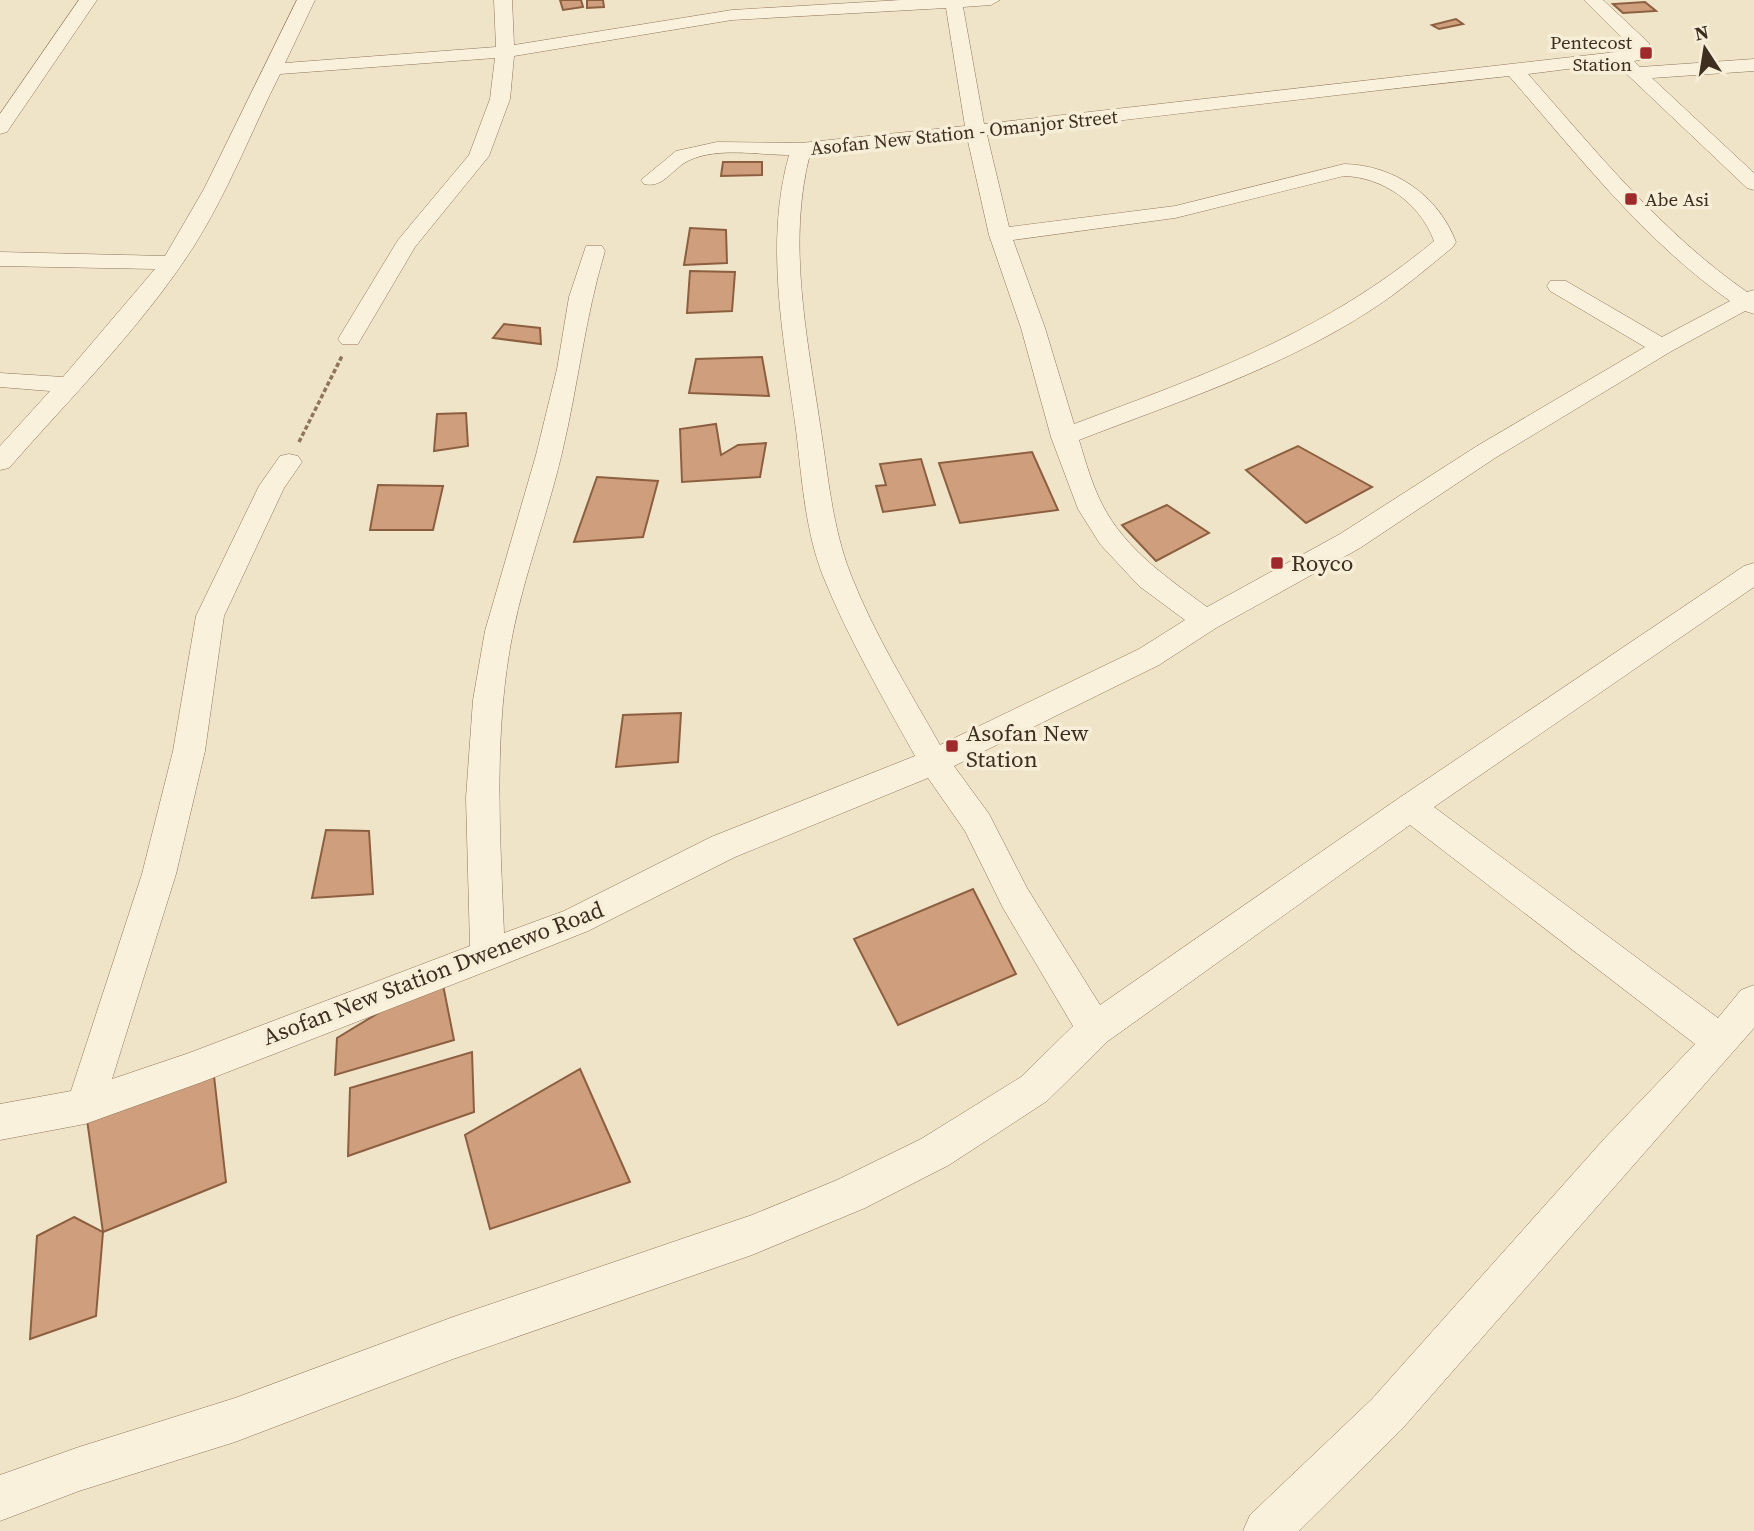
<svg xmlns="http://www.w3.org/2000/svg" width="1754" height="1531" font-family="'Source Serif 4',serif">
<style>
.building{fill:#cf9f7d;stroke:#8d5f41;stroke-width:2}
.lines{fill:none;stroke-linecap:round;stroke-linejoin:round}
.street-casing{stroke:#8d765c;stroke-width:1}
.path{stroke:#8d765c;stroke-width:3.5;stroke-dasharray:4.5 2.5;stroke-linecap:butt}
.street{fill:#faf1dc;fill-rule:evenodd}
.poi-dot{fill:#9e2a2b;stroke:#f7eed8;stroke-width:2.5}
.labels{text-anchor:middle;dominant-baseline:central;stroke-width:7;stroke-linejoin:round;paint-order:stroke}
.far-poi-label{font-size:19px;fill:#3d2e20;stroke:#f7eed8;text-anchor:end}
.far-street-label{font-size:19px;fill:#3d2e20;stroke:#f7eed8}
.poi-label{font-size:23px;fill:#3d2e20;stroke:#f7eed8;text-anchor:start}
.street-label{font-size:23px;fill:#3d2e20;stroke:#f7eed8}
</style>
<rect width="100%" height="100%" fill="#f0e4c8"/>
<g class="building">
<polygon points="560,0 581,0 583,7 563,10"/>
<polygon points="587,0 603,0 604,7 587,8"/>
<polygon points="1645,2 1656,11 1623,13 1613,4"/>
<polygon points="1456,19 1463,24 1439,29 1432,25"/>
<polygon points="723,162 762,162 762,175 721,176"/>
<polygon points="690,228 726,230 727,263 684,265"/>
<polygon points="690,271 735,272 732,311 687,313"/>
<polygon points="504,324 540,328 541,344 493,338"/>
<polygon points="762,357 769,396 689,393 696,359"/>
<polygon points="466,413 468,446 434,451 437,414"/>
<polygon points="716,424 721,455 738,445 766,443 760,477 682,482 680,429"/>
<polygon points="1298,446 1372,487 1306,523 1246,470"/>
<polygon points="1032,452 1058,510 960,523 939,463"/>
<polygon points="921,459 935,505 883,512 876,486 886,485 880,464"/>
<polygon points="597,477 658,481 643,537 574,542"/>
<polygon points="378,485 443,486 433,530 370,530"/>
<polygon points="1167,505 1209,533 1156,561 1122,525"/>
<polygon points="681,713 678,762 616,767 623,715"/>
<polygon points="326,830 369,831 373,894 312,898"/>
<polygon points="973,889 1016,974 898,1025 854,939"/>
<polygon points="441,975 454,1040 335,1075 337,1038"/>
<polygon points="472,1052 474,1112 348,1156 350,1088"/>
<polygon points="213,1067 226,1182 103,1232 85,1106"/>
<polygon points="580,1069 630,1182 490,1229 465,1135"/>
<polygon points="74,1217 103,1232 96,1316 30,1339 37,1236"/>
</g>
<g class="lines">
<g class="street-casing">
<g id="street">
<polygon points="79,0 97,0 7,132 0,134 0,114"/>
<path d="M297,0h18l-30,63 211,-16 -2,-47h18l2,45 218,-35 169,-10h99l-9,5 -28,2 21,117 650,-74 -50,-50h19l46,43 3,11 -3,4 -15,3 6,6 114,-8v12l-102,7 102,95v17l-7,-2 -132,-125 -87,11c68,77 134,159 219,218l7,-2v24l-9,-3 -75,41 -175,106 -135,90 -144,80 -57,37 -205,101 35,48 38,74 73,117 299,-207 345,-232 10,-3v24l-320,220 284,211 23,-28 13,-5v43l-352,401 -103,102h-56l7,-16 122,-116 233,-261 90,-94 -285,-219 -302,216 -61,60 -98,64 -84,43 -113,47 -299,104 -218,83 -156,49 -79,30v-46l79,-28 156,-49 218,-81 299,-102 85,-35 84,-41 100,-62 52,-51 -70,-118 -38,-77 -37,-53 -193,79 -147,74 -88,35 -298,116 -117,42 -85,16v-36l71,-13 71,-217 31,-123 23,-135 63,-130 21,-30 9,-2 9,2 4,6 -18,26 -60,128 -19,135 -29,123 -64,205 77,-26 281,-107 -4,-148 7,-98 12,-69 51,-176 21,-86 12,-72 17,-51h16l3,5c-20,66 -27,135 -43,202 -14,60 -37,119 -49,179 -20,100 -13,201 -9,301l60,-22 147,-74 204,-81c-32,-58 -67,-118 -92,-180 -18,-46 -21,-97 -27,-146 -12,-90 -32,-186 -7,-275 -30,0 -71,-8 -99,5 -17,7 -26,29 -46,24l-3,-4 35,-29 41,-9 84,1 164,-17 -19,-118 -214,12 -218,36 -4,43 -21,57 -74,91 -57,97h-16l-4,-5 60,-99 71,-85 21,-56 5,-41 -215,16c-29,58 -52,118 -86,172 -52,81 -122,150 -185,222l-9,2v-24l50,-55 -50,-4v-14l63,4 92,-108 -155,-3v-14l165,4 39,-67zM1509,76c69,79 135,165 221,225l-68,36 -96,-56h-16l-3,5 3,5 95,56 -168,99 -137,88 -133,73c-38,-28 -81,-57 -104,-101 -11,-21 -17,-43 -24,-66 98,-38 200,-71 289,-128 30,-19 57,-42 85,-65l3,-5c-18,-47 -62,-77 -112,-78l-169,42 -166,21 -22,-92c174,-18 348,-41 522,-59zM967,137l22,98 32,93 30,109 27,72 22,35 39,42 46,34 -46,29 -199,96c-31,-55 -66,-111 -89,-170 -19,-48 -23,-101 -31,-151 -13,-88 -33,-182 -10,-270zM1344,176c39,1 76,27 90,65 -112,93 -227,133 -360,183l-29,-96 -32,-88 162,-22z"/>
</g>
</g>
<polyline class="path" points="299,442 342,356"/>
<use href="#street" class="street"/>
</g>
<g class="poi-dot">
<rect x="1639" y="46" width="14" height="14" rx="3.5"/>
<rect x="1624" y="192" width="14" height="14" rx="3.5"/>
<rect x="1270" y="556" width="14" height="14" rx="3.5"/>
<rect x="945" y="739" width="14" height="14" rx="3.5"/>
</g>
<g class="labels">
<g class="far-poi-label">
<text x="1632" y="42">Pentecost<tspan x="1632" dy="22">Station</tspan></text>
<text x="1645" y="199" text-anchor="start">Abe Asi</text>
</g>
<g class="far-street-label">
<text transform="translate(964 132) rotate(-6)">Asofan New Station - Omanjor Street</text>
</g>
<g class="poi-label">
<text x="1291" y="563">Royco</text>
<text x="966" y="733">Asofan New<tspan x="966" dy="26">Station</tspan></text>
</g>
<g class="street-label">
<text transform="translate(433 973) rotate(-21)">Asofan New Station Dwenewo Road</text>
</g>
</g>
<g transform="translate(1705 49) rotate(348)" stroke="#f7eed8" stroke-width="5" paint-order="stroke">
<path d="M0-5L12 26L0 18L-12 26Z" fill="#3d2e20"/>
<text y="-10" font-size="19" font-weight="bold" text-anchor="middle" fill="#3d2e20">N</text>
</g>
</svg>
